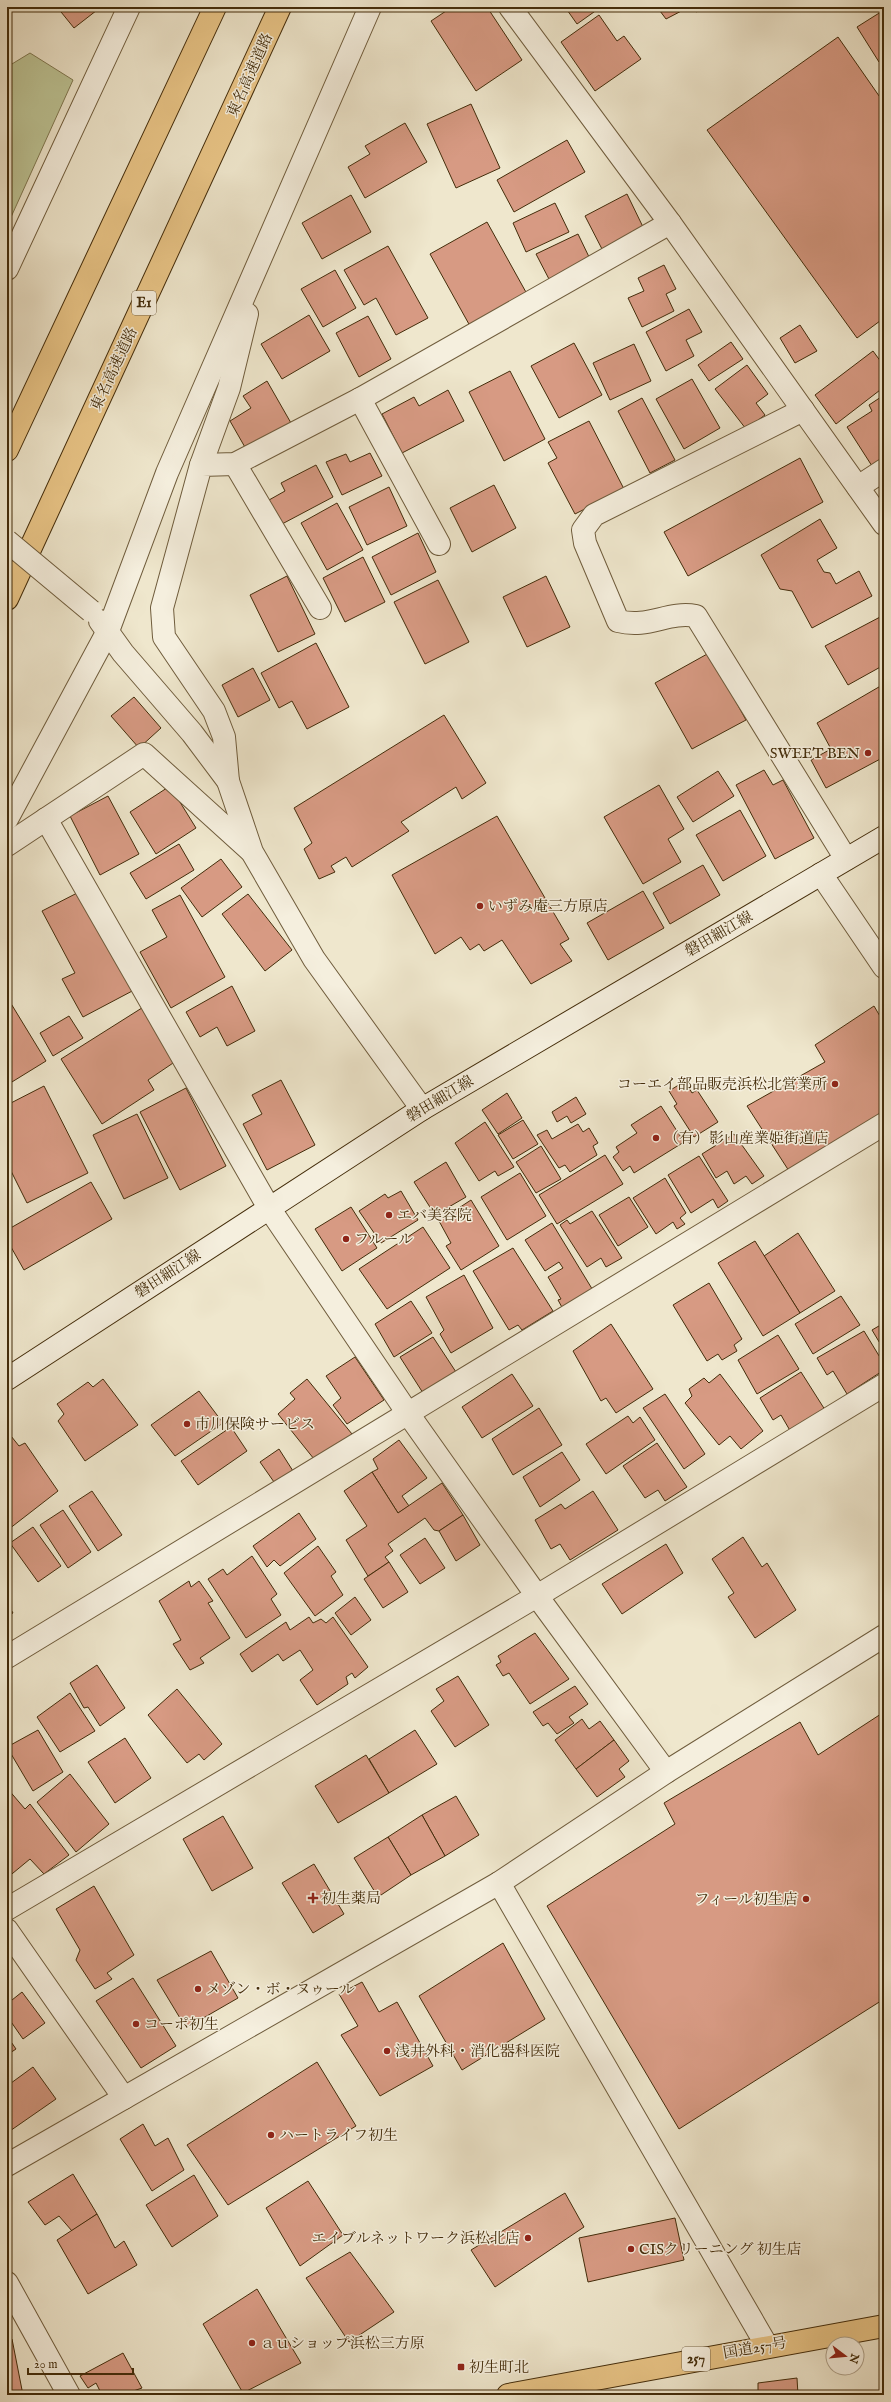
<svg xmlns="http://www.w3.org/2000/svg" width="891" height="2402" font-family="'IM FELL English','Noto Serif JP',serif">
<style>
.green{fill:#bdc495;stroke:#807850}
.building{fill:#d79a83;stroke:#442d0b}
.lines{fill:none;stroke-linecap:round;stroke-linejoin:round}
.minor-casing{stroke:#6f5c3c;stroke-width:24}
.secondary-casing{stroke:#442d0b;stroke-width:24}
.trunk-casing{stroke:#442d0b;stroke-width:24}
.motorway-casing{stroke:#442d0b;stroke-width:24}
.minor{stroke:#f5efde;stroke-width:22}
.secondary{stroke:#f5efde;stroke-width:22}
.trunk{stroke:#e8c486;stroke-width:22}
.motorway{stroke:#e8c486;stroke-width:22}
.minor-bridge-casing{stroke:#6f5c3c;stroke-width:24;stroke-linecap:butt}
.minor-bridge{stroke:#f5efde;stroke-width:22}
.poi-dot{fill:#8f2418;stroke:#f5efde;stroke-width:1.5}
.labels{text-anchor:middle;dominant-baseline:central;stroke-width:3;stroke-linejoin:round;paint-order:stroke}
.shield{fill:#f5efde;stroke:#79674a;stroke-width:1}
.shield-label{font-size:14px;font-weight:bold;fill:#442d0b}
.street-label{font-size:15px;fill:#442d0b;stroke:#f5efde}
.poi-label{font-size:15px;fill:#442d0b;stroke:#f5efde;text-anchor:start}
</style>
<rect width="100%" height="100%" fill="#efe7cd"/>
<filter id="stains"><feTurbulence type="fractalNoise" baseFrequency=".005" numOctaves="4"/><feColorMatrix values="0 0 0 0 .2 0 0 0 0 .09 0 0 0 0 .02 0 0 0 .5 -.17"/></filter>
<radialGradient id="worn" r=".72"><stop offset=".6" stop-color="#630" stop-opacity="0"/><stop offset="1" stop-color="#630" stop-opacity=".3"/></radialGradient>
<polygon class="green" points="30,53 73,80 7,226 7,67"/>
<g class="building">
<polygon points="57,7 101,7 74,28"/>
<polygon points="452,7 487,7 522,60 476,91 431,21"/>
<polygon points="565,7 601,7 577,24"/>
<polygon points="657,7 689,7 666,19"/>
<polygon points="691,7 704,7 696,12"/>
<polygon points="884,10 884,59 879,62 857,27"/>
<polygon points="599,15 617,41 624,36 641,59 595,91 561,42"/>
<polygon points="838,37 884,103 884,318 857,338 707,130"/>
<polygon points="471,104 500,168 456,188 427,124"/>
<polygon points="405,123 427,162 365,198 348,167 370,154 365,146"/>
<polygon points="567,140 585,172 514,212 497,180"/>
<polygon points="627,194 644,229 603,251 585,216"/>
<polygon points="351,195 371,232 322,259 302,223"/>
<polygon points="555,203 569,232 526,252 513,223"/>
<polygon points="487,222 527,294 470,326 430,254"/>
<polygon points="578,234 591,261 550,281 536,254"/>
<polygon points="388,246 428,318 396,335 376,298 364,305 344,270"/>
<polygon points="664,265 676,289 666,294 674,311 642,327 628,298 644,291 638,278"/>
<polygon points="335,270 356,308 323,327 301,289"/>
<polygon points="689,309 702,332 686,340 694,356 666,371 646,332"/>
<polygon points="309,315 330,351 282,379 261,344"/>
<polygon points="368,316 391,359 359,377 336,333"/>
<polygon points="800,325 817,351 795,363 780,338"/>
<polygon points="731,342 743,359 709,381 698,365"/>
<polygon points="574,343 602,395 559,418 531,366"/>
<polygon points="634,344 651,381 610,400 593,363"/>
<polygon points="873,351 884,366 884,387 836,424 815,395"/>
<polygon points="747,365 768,394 756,403 765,415 746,429 715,389"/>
<polygon points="510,371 545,439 504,461 469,392"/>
<polygon points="692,379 720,428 684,449 656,399"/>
<polygon points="267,381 291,423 246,449 230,421 251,408 243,396"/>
<polygon points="448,390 464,421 402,453 382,414 414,397 419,406"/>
<polygon points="884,395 884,458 872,466 847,427 872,411 869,405"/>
<polygon points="642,398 675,460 650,473 618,411"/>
<polygon points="589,421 624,489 575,514 548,463 557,458 548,442"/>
<polygon points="370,453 382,476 342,495 326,462 346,454 350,462"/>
<polygon points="800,458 823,502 688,576 664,532"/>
<polygon points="316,465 333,497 282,524 269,500 285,491 281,483"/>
<polygon points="494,485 516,528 472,552 450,508"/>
<polygon points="389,487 407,526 367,545 349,507"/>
<polygon points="337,503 363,550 327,570 301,523"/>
<polygon points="820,519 837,548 817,560 824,572 830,573 836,584 859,571 872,596 812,628 792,591 780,589 761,555"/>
<polygon points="418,533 436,572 391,595 372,557"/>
<polygon points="363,557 385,602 345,622 323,578"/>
<polygon points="287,576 315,634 278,652 250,595"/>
<polygon points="546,576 570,627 527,647 503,597"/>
<polygon points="438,580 469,642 425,664 394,602"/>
<polygon points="882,616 884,620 884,665 848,685 825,646"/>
<polygon points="316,643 349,707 307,729 292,701 279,708 261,673"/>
<polygon points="709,653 746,720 692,749 655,683"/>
<polygon points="253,668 270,700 238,717 222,685"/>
<polygon points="884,684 884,757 826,788 811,760 831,749 817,723"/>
<polygon points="134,697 161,728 139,748 111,716"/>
<polygon points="444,715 486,783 462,799 456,787 401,822 409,831 352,867 346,857 331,866 335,872 319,879 304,849 312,843 294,808"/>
<polygon points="764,770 773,785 783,780 814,838 775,859 736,785"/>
<polygon points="718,771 734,796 693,822 677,797"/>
<polygon points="659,785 684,829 668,839 681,862 643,884 604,817"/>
<polygon points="170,786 196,828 156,854 130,812"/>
<polygon points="108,796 139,854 100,875 70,816"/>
<polygon points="740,810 766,856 723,881 696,835"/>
<polygon points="497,816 569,939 560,944 572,961 531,984 502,940 484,951 479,944 470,950 461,937 435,954 392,875"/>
<polygon points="179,844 194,870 146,899 130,873"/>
<polygon points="221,859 242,887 202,917 181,888"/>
<polygon points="703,865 720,895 670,924 653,893"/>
<polygon points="83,890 136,989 83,1017 62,979 75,973 42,911"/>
<polygon points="643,891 664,928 608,960 587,923"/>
<polygon points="248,894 292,950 265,971 222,914"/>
<polygon points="180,895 225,977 171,1008 140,952 167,937 152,910"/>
<polygon points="232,986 255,1031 227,1046 217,1027 200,1037 186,1012"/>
<polygon points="7,997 46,1061 7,1085"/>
<polygon points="145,1006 179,1059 148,1080 154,1090 102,1124 61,1059"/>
<polygon points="874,1006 884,1023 884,1112 789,1171 747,1106 825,1062 815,1045"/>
<polygon points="69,1016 83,1038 53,1056 40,1033"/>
<polygon points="281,1080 315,1145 267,1170 243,1124 262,1114 252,1095"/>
<polygon points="685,1081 692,1093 697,1090 718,1122 694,1137 674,1106 677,1104 669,1091"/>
<polygon points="44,1086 88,1173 27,1203 7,1163 7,1105"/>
<polygon points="186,1088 226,1166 180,1190 140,1112"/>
<polygon points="507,1093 522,1118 498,1134 482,1110"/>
<polygon points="576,1097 586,1114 571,1123 567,1116 557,1122 552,1112"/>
<polygon points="661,1106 684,1142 634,1173 630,1166 623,1171 613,1157 619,1152 616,1147 637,1133 631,1125"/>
<polygon points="137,1114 168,1178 124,1199 93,1135"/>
<polygon points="523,1120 538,1144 513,1159 498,1135"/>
<polygon points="485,1122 514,1167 498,1176 495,1171 479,1181 455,1143"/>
<polygon points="578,1124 583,1132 589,1128 598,1143 593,1146 597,1155 570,1172 565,1165 559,1168 537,1135 547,1130 552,1139"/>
<polygon points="734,1134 764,1176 752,1184 746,1176 734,1184 727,1171 716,1178 702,1154"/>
<polygon points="541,1146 561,1179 536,1193 516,1162"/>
<polygon points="605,1155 623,1184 557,1224 539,1195"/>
<polygon points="699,1156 728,1201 718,1208 713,1199 691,1213 668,1175"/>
<polygon points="446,1162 466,1197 435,1215 414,1182"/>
<polygon points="520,1173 546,1216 507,1240 481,1197"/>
<polygon points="665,1178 686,1213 680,1218 685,1224 677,1229 673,1222 656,1234 633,1198"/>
<polygon points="91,1182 112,1219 24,1270 7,1240 7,1230"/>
<polygon points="401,1191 418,1220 381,1243 359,1211 385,1194 388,1198"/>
<polygon points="629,1197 648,1227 618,1246 599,1215"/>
<polygon points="471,1200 499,1246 461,1270 446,1246 451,1243 439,1221"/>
<polygon points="351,1207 377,1248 342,1271 315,1229"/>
<polygon points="592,1211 622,1258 606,1267 601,1258 587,1267 560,1225 567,1220 570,1224"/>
<polygon points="552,1223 594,1292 564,1311 558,1300 561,1299 548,1277 563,1268 559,1262 545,1271 525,1240"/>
<polygon points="423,1227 450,1268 387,1309 359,1269"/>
<polygon points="798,1233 835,1291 800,1313 764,1256"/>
<polygon points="755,1241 800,1313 763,1336 718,1263"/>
<polygon points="513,1248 553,1311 522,1330 518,1325 509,1330 473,1271"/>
<polygon points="464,1275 493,1328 451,1353 440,1334 444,1330 426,1297"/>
<polygon points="709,1283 742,1339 734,1345 737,1351 722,1360 718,1354 707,1361 673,1305"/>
<polygon points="841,1296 860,1325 813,1354 795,1324"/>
<polygon points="411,1301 432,1333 394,1357 375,1324"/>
<polygon points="884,1323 884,1350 872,1330"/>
<polygon points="611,1324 653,1389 616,1413 606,1398 601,1401 573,1351"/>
<polygon points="864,1331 884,1364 884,1370 847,1394 833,1371 827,1375 817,1358"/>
<polygon points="778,1335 799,1369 757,1394 738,1360"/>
<polygon points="433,1337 456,1372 423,1393 400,1357"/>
<polygon points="355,1357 384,1400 347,1424 333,1405 341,1398 326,1376"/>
<polygon points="801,1372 827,1413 792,1434 781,1415 773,1420 760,1398"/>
<polygon points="512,1374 533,1406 482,1438 462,1407"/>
<polygon points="720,1374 763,1431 741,1449 730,1436 719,1445 685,1403 692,1396 689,1389 704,1378 709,1383"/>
<polygon points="103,1379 138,1425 85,1461 58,1421 64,1414 57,1404 88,1382 93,1387"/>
<polygon points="307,1379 352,1434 318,1464 278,1414 295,1399 290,1393"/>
<polygon points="199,1391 223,1423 175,1456 151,1425"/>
<polygon points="665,1394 705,1454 684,1469 643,1408"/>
<polygon points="539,1408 562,1445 513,1475 492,1439"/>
<polygon points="628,1416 633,1423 640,1417 655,1440 606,1474 586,1444"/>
<polygon points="231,1427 247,1451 198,1485 181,1461"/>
<polygon points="7,1431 19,1446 25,1443 58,1491 9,1529"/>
<polygon points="399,1440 427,1478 402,1496 409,1506 398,1513 372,1472 378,1469 373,1459"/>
<polygon points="657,1443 687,1487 665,1501 658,1490 645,1498 623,1466"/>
<polygon points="279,1449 293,1471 274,1482 260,1462"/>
<polygon points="562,1452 580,1480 540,1507 523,1477"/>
<polygon points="372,1472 398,1513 442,1483 463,1515 439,1531 434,1530 425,1518 388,1544 393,1551 385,1557 389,1562 368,1576 346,1540 367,1526 344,1491"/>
<polygon points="92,1491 122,1535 98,1551 69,1506"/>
<polygon points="593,1491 618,1530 570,1560 560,1544 551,1549 535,1520 561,1504 565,1509"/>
<polygon points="63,1510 91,1552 68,1568 40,1525"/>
<polygon points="299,1513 316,1539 280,1566 274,1560 267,1567 253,1546"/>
<polygon points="463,1515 480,1545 456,1561 439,1531"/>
<polygon points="33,1527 61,1566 38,1582 10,1543"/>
<polygon points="743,1537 762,1567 767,1563 796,1610 755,1638 728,1597 734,1593 712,1559"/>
<polygon points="425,1538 445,1568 420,1584 400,1555"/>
<polygon points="666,1544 683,1573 622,1614 602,1584"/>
<polygon points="318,1546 336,1572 331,1576 343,1595 315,1616 284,1573"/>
<polygon points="252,1556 277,1594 271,1599 281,1615 246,1638 208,1579 223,1569 227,1575"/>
<polygon points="389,1562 408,1592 383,1608 364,1579"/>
<polygon points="189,1581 191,1587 199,1581 213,1601 208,1603 230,1638 200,1658 204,1663 190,1670 173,1644 181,1640 159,1601"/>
<polygon points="355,1597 371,1620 351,1635 335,1613"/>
<polygon points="7,1603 13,1613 7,1616"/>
<polygon points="309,1617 313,1623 321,1619 326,1623 333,1617 368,1667 355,1678 352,1673 346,1677 348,1684 317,1705 300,1680 313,1670 300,1650 283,1661 278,1654 252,1672 240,1654 286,1622 290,1630"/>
<polygon points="535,1633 569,1679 530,1704 509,1673 503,1676 496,1665 501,1662 498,1656"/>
<polygon points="97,1665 125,1708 100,1726 88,1707 84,1708 70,1683"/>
<polygon points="458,1676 489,1725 455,1747 431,1711 444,1701 436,1689"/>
<polygon points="575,1686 588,1704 569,1717 574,1723 557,1734 548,1723 543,1726 533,1712"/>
<polygon points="177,1689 222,1744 204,1760 199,1754 187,1763 148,1715"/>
<polygon points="70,1693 95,1731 60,1752 37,1717"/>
<polygon points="884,1712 884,1999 679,2129 547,1906 675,1824 664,1803 800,1722 818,1755"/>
<polygon points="582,1719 589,1729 600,1721 614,1740 576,1769 555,1740"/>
<polygon points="38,1730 63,1772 33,1791 7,1747"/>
<polygon points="415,1730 437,1764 389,1793 369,1759"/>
<polygon points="125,1738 151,1778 115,1803 88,1762"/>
<polygon points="614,1740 629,1761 619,1769 625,1777 597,1797 576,1769"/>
<polygon points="366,1755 389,1793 338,1823 315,1786"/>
<polygon points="70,1774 109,1824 76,1852 37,1802"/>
<polygon points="7,1788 25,1809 30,1804 69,1855 44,1874 30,1859 7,1878"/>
<polygon points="456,1796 479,1835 445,1856 422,1815"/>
<polygon points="422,1815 445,1856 411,1875 388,1837"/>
<polygon points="223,1816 253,1868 212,1891 183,1839"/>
<polygon points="388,1837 411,1875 378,1897 354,1858"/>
<polygon points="314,1864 344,1914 313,1933 282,1883"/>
<polygon points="94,1886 134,1955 107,1973 112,1979 95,1989 76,1960 80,1950 56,1909"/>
<polygon points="503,1943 545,2019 462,2070 419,1996"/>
<polygon points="211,1951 238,1998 186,2028 157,1980"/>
<polygon points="133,1978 176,2046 141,2068 96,2001"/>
<polygon points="362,1982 379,2012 397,2002 433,2066 380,2096 341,2035 358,2026 339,1994"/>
<polygon points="22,1992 45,2023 23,2039 7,2016 7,2004"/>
<polygon points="7,2036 16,2049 7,2055"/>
<polygon points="317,2062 356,2126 228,2205 187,2145"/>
<polygon points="33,2067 56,2099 7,2133 7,2086"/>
<polygon points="143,2124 155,2146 168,2138 184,2170 152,2191 120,2139"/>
<polygon points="73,2174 97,2214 72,2231 59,2216 45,2225 28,2202"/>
<polygon points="194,2175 218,2216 172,2247 146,2205"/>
<polygon points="308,2181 343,2235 300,2266 266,2208"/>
<polygon points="565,2193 584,2227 495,2287 471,2250"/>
<polygon points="97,2214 115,2248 124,2241 137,2265 88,2294 57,2240"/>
<polygon points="675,2218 684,2260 588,2282 579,2238"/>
<polygon points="350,2252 394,2312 349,2342 306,2278"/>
<polygon points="257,2289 301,2363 243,2393 203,2324"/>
<polygon points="7,2339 12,2339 23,2395 7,2395"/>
<polygon points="123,2353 142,2388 122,2395 102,2395 96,2383 88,2388 80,2376"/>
<polygon points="797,2378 798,2395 758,2395 758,2383"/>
</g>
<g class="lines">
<g class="minor-casing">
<g id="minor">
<polyline points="510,7 670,223 884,524"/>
<polyline points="7,269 129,7"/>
<polyline points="360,399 439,544"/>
<path d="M803,410l-209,105 -11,15 2,13 33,78c31,8 49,-10 78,-5l150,243"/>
<polyline points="235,464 320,608"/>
<polyline points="201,465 229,388 247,314"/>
<polyline points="858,487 884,470"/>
<polyline points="100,621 123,653 192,733 228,781 252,852 314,959 422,1109"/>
<polyline points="228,781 224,737 214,711 164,637 162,608 201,465 235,464 360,399 670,223"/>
<polyline points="7,819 108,631 167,473 370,7"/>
<polyline points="46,819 269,1208 409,1415 537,1596 666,1772"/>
<polyline points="7,845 144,754 250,850"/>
<polyline points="821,874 884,967"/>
<polyline points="7,1657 884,1124"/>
<polyline points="499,1883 767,2346"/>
<polyline points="7,1909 537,1596 884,1385"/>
<polyline points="7,1930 124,2098"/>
<polyline points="7,2165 499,1883 666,1772 884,1636"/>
<polyline points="7,2283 69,2395"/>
</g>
</g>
<g class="secondary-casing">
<polyline id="secondary" points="7,1379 422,1109 884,837"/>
</g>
<g class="trunk-casing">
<polyline id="trunk" points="508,2395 884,2326"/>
</g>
<g class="motorway-casing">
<g id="motorway">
<polyline points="7,450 215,7"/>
<polyline points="7,599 280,7"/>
</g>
</g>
<use href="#minor" class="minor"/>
<use href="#secondary" class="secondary"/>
<use href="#trunk" class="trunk"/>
<use href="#motorway" class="motorway"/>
<g class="minor-bridge-casing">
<polyline id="minor-bridge" points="7,541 91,611"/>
</g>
<use href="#minor-bridge" class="minor-bridge"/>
</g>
<g class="poi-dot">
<circle cx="868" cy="753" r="4"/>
<circle cx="480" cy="906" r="4"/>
<circle cx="835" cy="1084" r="4"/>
<circle cx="656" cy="1138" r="4"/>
<circle cx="389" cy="1215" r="4"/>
<circle cx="346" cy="1239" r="4"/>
<circle cx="187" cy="1424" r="4"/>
<path d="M311 1892h4v4h4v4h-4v4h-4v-4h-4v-4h4z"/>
<circle cx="806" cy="1899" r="4"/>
<circle cx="198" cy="1989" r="4"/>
<circle cx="136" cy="2024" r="4"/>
<circle cx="387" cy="2051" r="4"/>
<circle cx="271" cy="2135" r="4"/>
<circle cx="528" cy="2238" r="4"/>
<circle cx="631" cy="2249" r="4"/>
<circle cx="252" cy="2343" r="4"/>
<rect x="457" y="2363" width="8" height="8" rx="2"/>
</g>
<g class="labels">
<g class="shield">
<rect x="132" y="291" width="24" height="24" rx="3"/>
<rect x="682" y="2347" width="28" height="24" rx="3"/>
</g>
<g class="shield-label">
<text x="144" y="303">E1</text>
<text x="696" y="2359">257</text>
</g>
<g class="street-label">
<text transform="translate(250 75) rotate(-66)">東名高速道路</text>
<text transform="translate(114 369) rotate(-65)">東名高速道路</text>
<text transform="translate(719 934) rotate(-30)">磐田細江線</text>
<text transform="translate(440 1099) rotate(-31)">磐田細江線</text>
<text transform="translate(168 1274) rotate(-33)">磐田細江線</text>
<text transform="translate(755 2348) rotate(-10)">国道257号</text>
</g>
<g class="poi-label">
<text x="860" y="753" text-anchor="end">SWEET BEN</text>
<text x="488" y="906">いずみ庵三方原店</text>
<text x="827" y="1084" text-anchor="end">コーエイ部品販売浜松北営業所</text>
<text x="664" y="1138">（有）影山産業姫街道店</text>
<text x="397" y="1215">エバ美容院</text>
<text x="354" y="1239">フルール</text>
<text x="195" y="1424">市川保険サービス</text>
<text x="321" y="1898">初生薬局</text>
<text x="798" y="1899" text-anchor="end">フィール初生店</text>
<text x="206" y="1989">メゾン・ボ・ヌゥール</text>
<text x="144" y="2024">コーポ初生</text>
<text x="395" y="2051">浅井外科・消化器科医院</text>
<text x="279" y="2135">ハートライフ初生</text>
<text x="520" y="2238" text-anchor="end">エイブルネットワーク浜松北店</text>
<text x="639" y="2249">CISクリーニング 初生店</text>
<text x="260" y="2343">ａｕショップ浜松三方原</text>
<text x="469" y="2367">初生町北</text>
</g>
</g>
<rect width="891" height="2402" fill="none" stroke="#efe7cd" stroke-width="24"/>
<rect x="8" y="8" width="875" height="2386" fill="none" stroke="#442d0b" stroke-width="2"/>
<rect x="12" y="12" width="867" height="2378" fill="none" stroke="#442d0b"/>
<g transform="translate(845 2356) rotate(106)"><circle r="19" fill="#f5efde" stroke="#aea18a"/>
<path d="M0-3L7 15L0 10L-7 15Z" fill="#8f2418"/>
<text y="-6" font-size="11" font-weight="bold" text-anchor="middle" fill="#442d0b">N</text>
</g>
<path d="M28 2368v6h105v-6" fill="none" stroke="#442d0b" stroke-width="2"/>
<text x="34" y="2368" font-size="12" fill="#442d0b" stroke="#f5efde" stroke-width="3" paint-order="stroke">20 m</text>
<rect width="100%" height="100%" filter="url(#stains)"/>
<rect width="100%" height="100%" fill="url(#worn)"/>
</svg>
